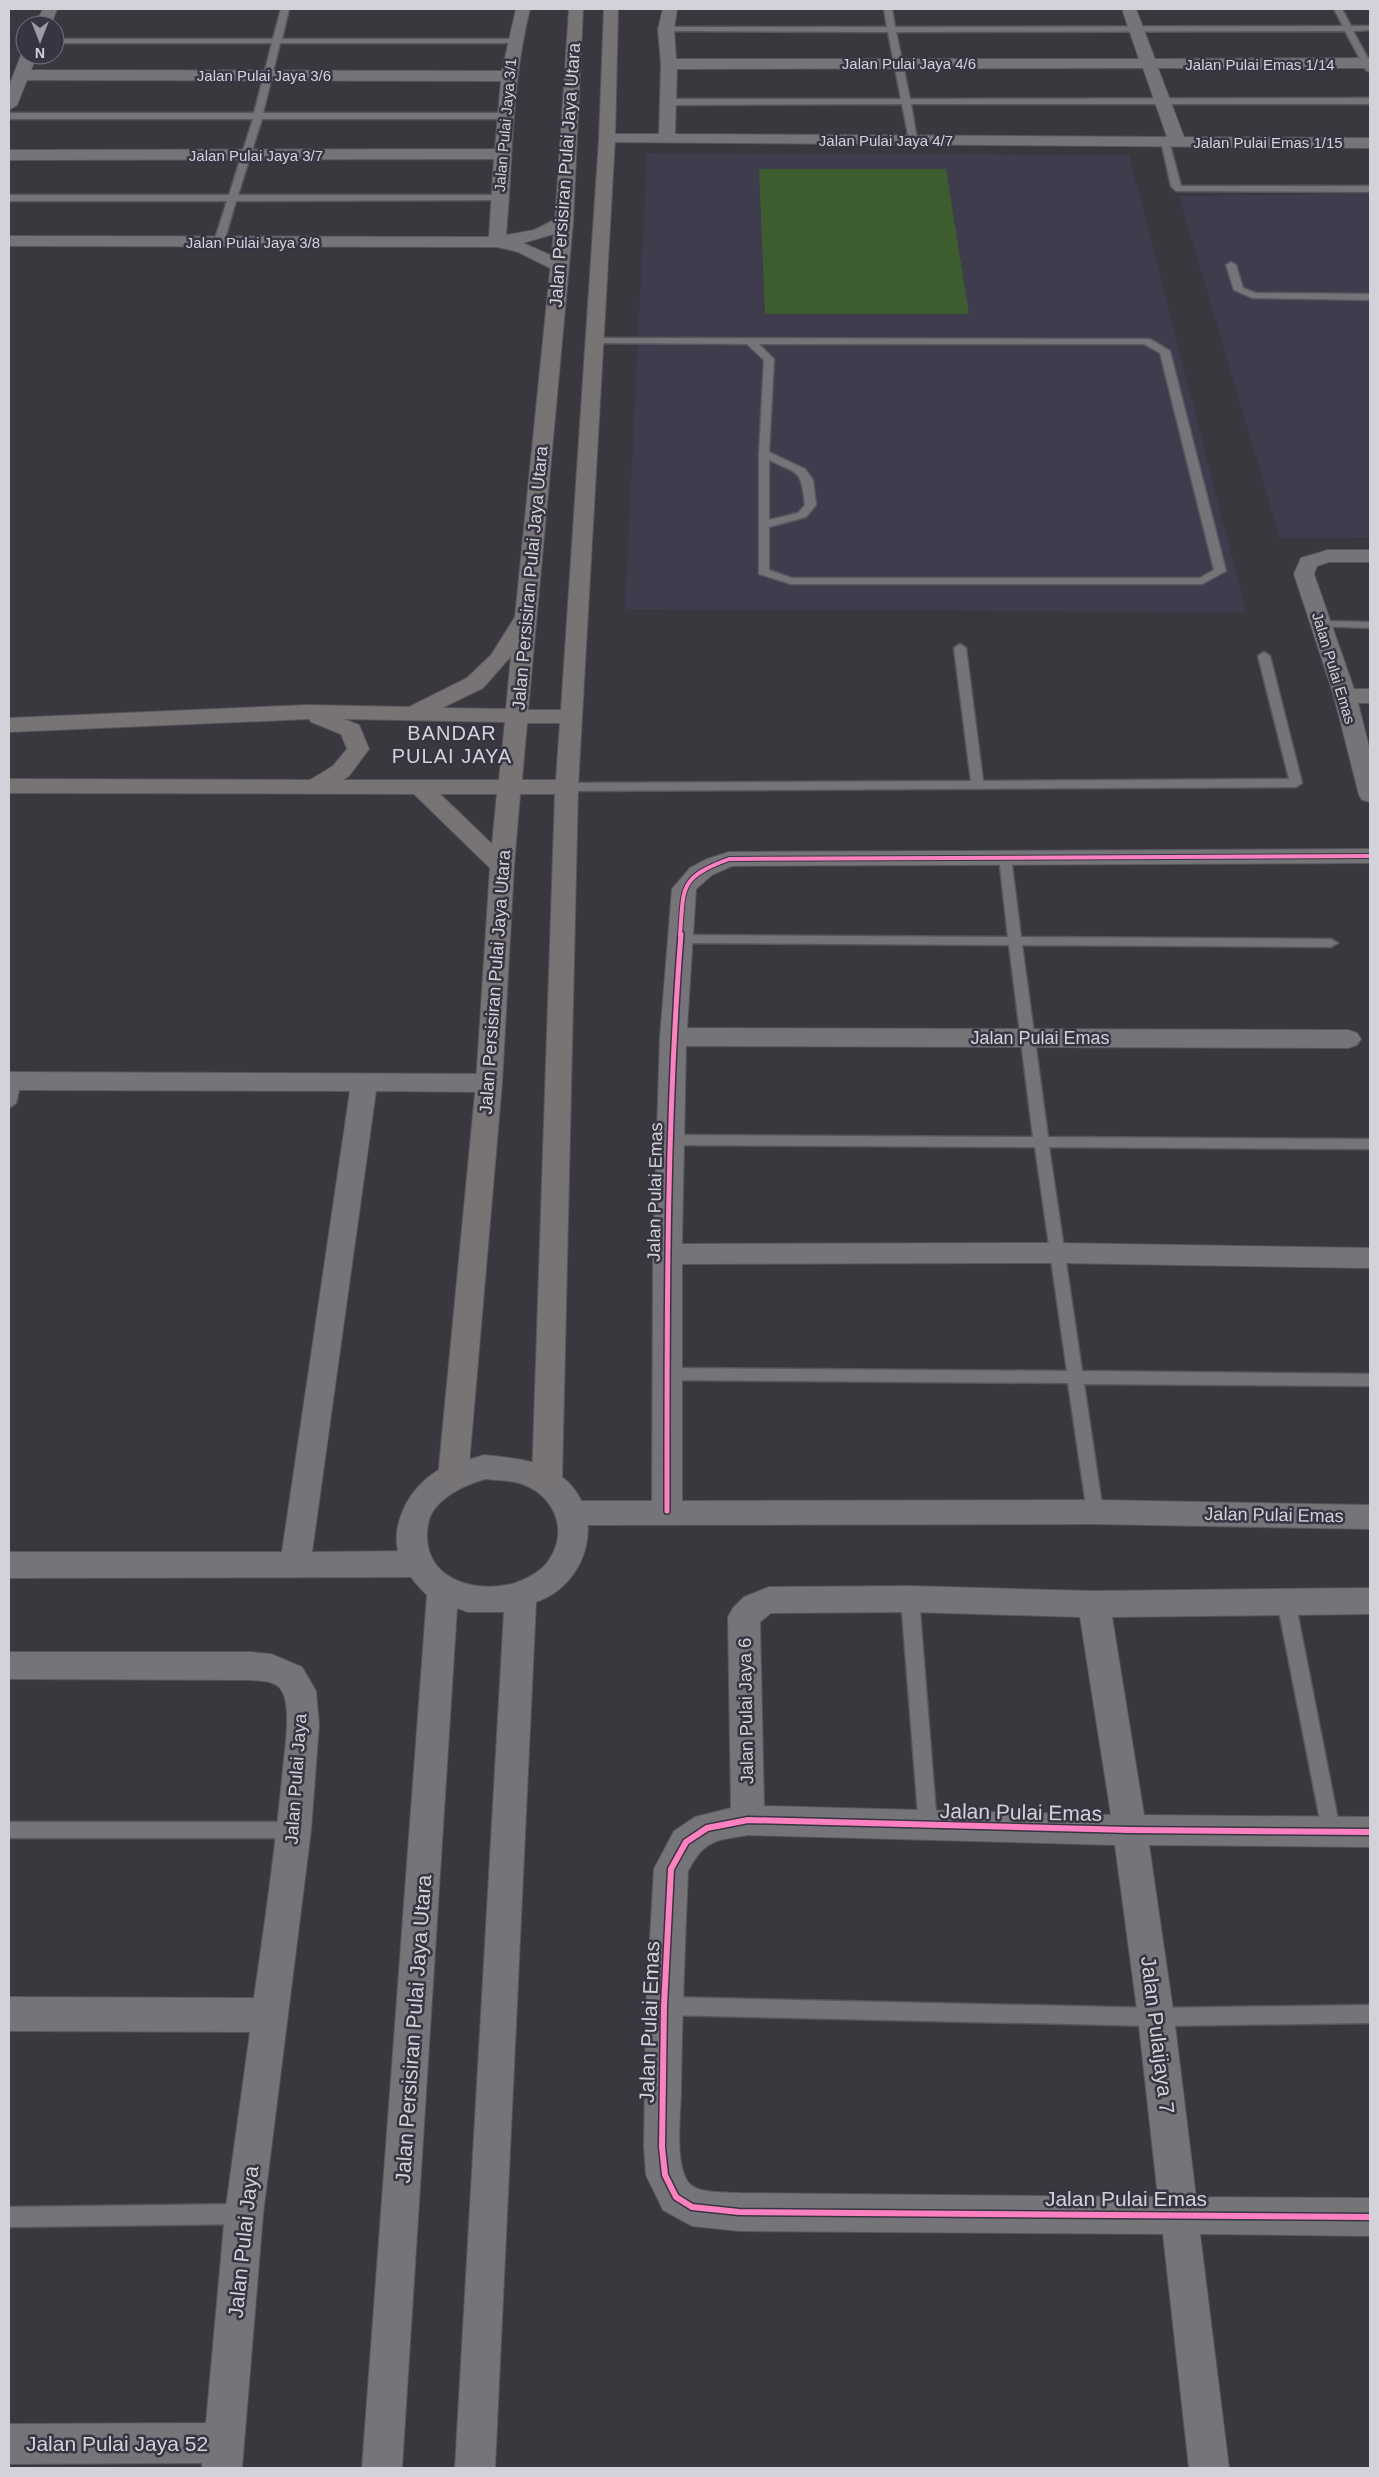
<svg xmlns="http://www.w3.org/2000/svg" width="1379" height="2477" font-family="Arial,sans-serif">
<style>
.built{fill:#3f3c4e}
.green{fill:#3d5d2e}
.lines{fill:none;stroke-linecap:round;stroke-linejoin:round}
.service-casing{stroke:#57565c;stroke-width:3}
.minor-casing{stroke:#57565c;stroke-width:2}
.tertiary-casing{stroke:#57565c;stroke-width:2}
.secondary-casing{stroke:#57565c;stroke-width:2}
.service{fill:#747479;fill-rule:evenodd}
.minor{fill:#747479;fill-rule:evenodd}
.tertiary{fill:#747479;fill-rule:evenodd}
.secondary{fill:#787476;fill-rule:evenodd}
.cycleway-far2-casing{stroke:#373542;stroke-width:6}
.cycleway-far1-casing{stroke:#373542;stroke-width:8}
.cycleway-casing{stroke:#373542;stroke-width:9}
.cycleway-far2{stroke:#ff80c0;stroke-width:4}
.cycleway-far1{stroke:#ff80c0;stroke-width:5}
.cycleway{stroke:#ff80c0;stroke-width:6}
.labels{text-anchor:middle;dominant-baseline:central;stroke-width:5;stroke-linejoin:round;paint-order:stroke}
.far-street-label{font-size:15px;fill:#d3d2da;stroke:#373542}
.street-label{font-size:18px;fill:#d3d2da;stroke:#373542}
.quarter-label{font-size:20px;letter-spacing:1px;fill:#d3d2da;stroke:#373542}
.near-street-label{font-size:21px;fill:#d3d2da;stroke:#373542}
</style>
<rect width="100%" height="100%" fill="#39383f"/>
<g class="built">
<polygon points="647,153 1129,155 1246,612 625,609"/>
<polygon points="1370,194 1370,537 1280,538 1179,196"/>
</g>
<polygon class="green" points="759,169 946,169 969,314 765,314"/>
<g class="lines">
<g class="service-casing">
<g id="service">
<polygon points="281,9 289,9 282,39 513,39 517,41 513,43 280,43 263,113 506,113 510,116 506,119 262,119 238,195 499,195 502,196 502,200 236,201 224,242 219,245 214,242 227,201 9,201 9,195 229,195 253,119 9,119 9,113 254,113 272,43 55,43 55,39 273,39"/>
<polygon points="884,9 892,9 895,27 1343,26 1334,9 1342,9 1351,26 1370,26 1370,30 1353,31 1370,62 1370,72 1366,70 1345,31 896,32 910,99 1370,98 1370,104 911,104 917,140 913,143 909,140 902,104 667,105 663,102 667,99 901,99 888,32 666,31 662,29 666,27 887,27"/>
<polygon points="1165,138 1169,141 1181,186 1370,186 1370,192 1176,191 1171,186 1161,141"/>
<polygon points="1231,262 1236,265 1243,288 1256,293 1370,294 1370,300 1252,298 1234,290 1226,265"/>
<path d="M595,338l555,1 20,12 56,220 -24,13h-411l-32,-10v-120l5,-94 -17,-16 -156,-1v-4zM759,344h385l16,9 54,217 -14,8h-408l-23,-8v-43l37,-10 10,-12 -3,-25 -8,-11 -36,-17 5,-93zM769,460c31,15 32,9 36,45l-7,8 -29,7z"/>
<polygon points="1322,621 1370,622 1370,628 1318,626 1316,624"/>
<polygon points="960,644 966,648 983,781 1289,779 1258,656 1264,652 1270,656 1302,783 1296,787 567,791 561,787 567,783 971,781 954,648"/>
<polygon points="1005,853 1011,857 1021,937 1331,939 1338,943 1331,947 1022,945 1048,1137 1370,1139 1370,1149 1049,1147 1082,1371 1370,1374 1370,1386 1084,1384 1103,1512 1101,1517 1095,1519 1089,1517 1087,1512 1068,1383 667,1380 661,1378 659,1374 661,1370 667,1368 1067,1371 1035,1147 671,1145 664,1140 671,1135 1033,1137 1009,945 680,943 673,939 680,935 1008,937 999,857"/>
<polygon points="14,1076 21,1081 16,1103 9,1108 9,1078"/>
<polygon points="910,1592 916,1594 919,1599 937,1826 934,1832 928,1834 922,1832 919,1826 901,1599 904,1594"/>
<polygon points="1286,1594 1292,1596 1295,1601 1340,1830 1337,1836 1331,1838 1325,1836 1322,1830 1277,1601 1280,1596"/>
<polygon points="9,1822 294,1822 300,1824 303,1830 300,1836 294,1838 9,1838"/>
<polygon points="664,1997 1156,2008 1370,2005 1370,2023 1156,2026 664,2015 657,2012 654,2006 657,2000"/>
<polygon points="244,2204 251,2207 254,2214 251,2221 244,2224 9,2227 9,2207"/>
</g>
</g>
<g class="minor-casing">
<g id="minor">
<polygon points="43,9 57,9 51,25 35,25"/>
<path d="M516,9h14c-19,75 -17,150 -24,226l28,-5 24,-12h12l3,4 -19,12 -31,9 43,19 3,4 -3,4h-12l-36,-18 -21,-5 -488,-1v-10l480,1 5,-78 -485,1v-10l486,-1 6,-68 -474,-1 -10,25 -8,5v-24l12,-31 4,-4v4h12l-6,15 471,1z"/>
<path d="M663,9h14l-3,20 2,30h463l-17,-50h14l19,50 215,-1v10h-212l26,69 186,1v10l-769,-6 -2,-3 2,-3 6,-2h52l2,-70 -3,-35zM1143,68l24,69 -492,-3 2,-65z"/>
<polygon points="1328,550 1370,550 1370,562 1329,562 1317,566 1314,574 1354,689 1370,689 1370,703 1358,703 1370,751 1370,802 1362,800 1359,795 1334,696 1294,574 1301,558"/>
<polygon points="1370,849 1370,863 732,866 712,875 696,889 687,1028 1348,1030 1357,1033 1361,1039 1357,1045 1348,1048 686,1046 682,1244 1056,1243 1370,1248 1370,1268 1056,1263 682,1264 682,1501 1095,1500 1370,1505 1370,1529 1095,1524 573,1525 562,1522 558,1513 562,1504 573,1501 652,1501 653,1254 660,1037 672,889 690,868 707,859 729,852"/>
<polygon points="9,1072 489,1074 498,1077 502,1083 498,1089 489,1092 376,1091 312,1552 417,1551 428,1555 432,1564 428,1573 417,1577 9,1578 9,1552 282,1552 350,1091 9,1090"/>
<path d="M910,1586l184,5 276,-3v26l-258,3 32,198 226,2v30l-221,-2 25,172 22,180 174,1v38l-170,-2 29,234h-40l-26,-234 -424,-3 -47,-5 -29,-16 -17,-35 -2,-28 2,-141 8,-137 20,-38 21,-14 36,-9 -3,-191 5,-9 11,-11 25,-10zM910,1612l170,5 31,198 -347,-9 -4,-184 11,-9zM748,1835l367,10 23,172 20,180 -419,-4c-14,-1 -42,1 -51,-11 -14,-20 -7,-69 -7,-94 1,-72 4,-145 7,-217 17,-32 27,-30 60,-36z"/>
<path d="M9,1652h241l21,2 31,13 14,24 3,34 -8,105 -48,384 -21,254h-40v-5l-193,1v-40l197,-1 19,-209 25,-182 -241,-1v-34l245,1c11,-76 22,-153 29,-230 2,-19 8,-58 0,-75 -5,-13 -22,-12 -33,-13l-241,-1z"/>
</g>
</g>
<g class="tertiary-casing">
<path id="tertiary" d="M484,1455c26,3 56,4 77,21 47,36 28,108 -25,126l-41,866h-40l49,-856h-36l-11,-4 -55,860h-40l65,-873c-29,-28 -40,-53 -21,-91 7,-13 18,-25 31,-33 14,-7 32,-11 47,-16zM485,1479c10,1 23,1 34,4 34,10 51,46 30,77 -7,11 -22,19 -34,23 -37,11 -89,-2 -88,-48 0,-10 2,-20 9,-28 13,-15 30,-22 49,-28z"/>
</g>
<g class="secondary-casing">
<path id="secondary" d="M569,9h14l-10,213 -45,488h33l38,-571 5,-130h14l-3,130 -37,648 -16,693 -4,8 -11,4 -11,-4 -4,-8 23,-686h-35l-6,72 -12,217 -34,394 -4,8 -11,4 -11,-4 -4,-8 38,-394 14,-215 -76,-74 -405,-1v-14l301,1 23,-14 14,-17 -6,-15 -30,-12 -2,-3 -300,13v-14l299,-13 101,2 58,-29 24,-23 24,-38 40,-395zM511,656l-5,53 -64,-1 41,-20zM344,719l161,3 -6,58h-156l6,-4 20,-27 -10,-24zM527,723h33l-4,57h-34zM440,794h57l-5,50z"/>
</g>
<use href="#service" class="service"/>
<use href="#minor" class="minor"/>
<use href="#tertiary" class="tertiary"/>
<use href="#secondary" class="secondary"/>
<g class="cycleway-far2-casing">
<path id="cycleway-far2" d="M680,935c4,-48 -2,-57 49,-76l641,-3"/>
</g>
<g class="cycleway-far1-casing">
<path id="cycleway-far1" d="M667,1511c0,-192 -1,-385 14,-577"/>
</g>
<g class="cycleway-casing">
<polyline id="cycleway" points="1370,1832 1130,1830 748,1820 707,1828 686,1842 671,1869 664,2006 662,2147 665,2175 676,2197 692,2207 739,2212 1370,2217"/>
</g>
<use href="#cycleway-far2" class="cycleway-far2"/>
<use href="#cycleway-far1" class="cycleway-far1"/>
<use href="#cycleway" class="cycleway"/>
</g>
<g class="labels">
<g class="far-street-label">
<text x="909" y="63">Jalan Pulai Jaya 4/6</text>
<text x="1260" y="64">Jalan Pulai Emas 1/14</text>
<text x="264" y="75">Jalan Pulai Jaya 3/6</text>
<text transform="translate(505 125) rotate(-85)">Jalan Pulai Jaya 3/1</text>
<text x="886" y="140">Jalan Pulai Jaya 4/7</text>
<text x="1268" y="142">Jalan Pulai Emas 1/15</text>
<text x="256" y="155">Jalan Pulai Jaya 3/7</text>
<text x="253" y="242">Jalan Pulai Jaya 3/8</text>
<text transform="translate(1334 668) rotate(73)">Jalan Pulai Emas</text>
</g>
<g class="street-label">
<text transform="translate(565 175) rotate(-86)">Jalan Persisiran Pulai Jaya Utara</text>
<text transform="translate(530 578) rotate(-85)">Jalan Persisiran Pulai Jaya Utara</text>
<text transform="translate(495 982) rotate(-86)">Jalan Persisiran Pulai Jaya Utara</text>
<text x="1040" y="1038">Jalan Pulai Emas</text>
<text transform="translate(655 1192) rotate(-89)">Jalan Pulai Emas</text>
<text transform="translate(1274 1515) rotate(1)">Jalan Pulai Emas</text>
<text transform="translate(746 1711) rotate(-91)">Jalan Pulai Jaya 6</text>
<text transform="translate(296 1779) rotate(-86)">Jalan Pulai Jaya</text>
</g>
<g class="quarter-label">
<text x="452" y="733">BANDAR<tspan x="452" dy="23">PULAI JAYA</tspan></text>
</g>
<g class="near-street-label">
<text transform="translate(1021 1812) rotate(1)">Jalan Pulai Emas</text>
<text transform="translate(649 2022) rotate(-88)">Jalan Pulai Emas</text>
<text transform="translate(413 2029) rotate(-86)">Jalan Persisiran Pulai Jaya Utara</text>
<text transform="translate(1158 2035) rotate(83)">Jalan Pulaijaya 7</text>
<text x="1126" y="2198">Jalan Pulai Emas</text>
<text transform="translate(243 2242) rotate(-84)">Jalan Pulai Jaya</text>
<text x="117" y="2443">Jalan Pulai Jaya 52</text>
</g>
</g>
<rect width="1379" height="2477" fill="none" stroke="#d3d2da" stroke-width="20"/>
<g transform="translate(40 40) rotate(180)"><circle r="24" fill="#373542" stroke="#75747f"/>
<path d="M0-4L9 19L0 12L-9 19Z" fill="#9d9ca4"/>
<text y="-8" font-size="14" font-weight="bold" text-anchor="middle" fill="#d3d2da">N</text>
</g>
</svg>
